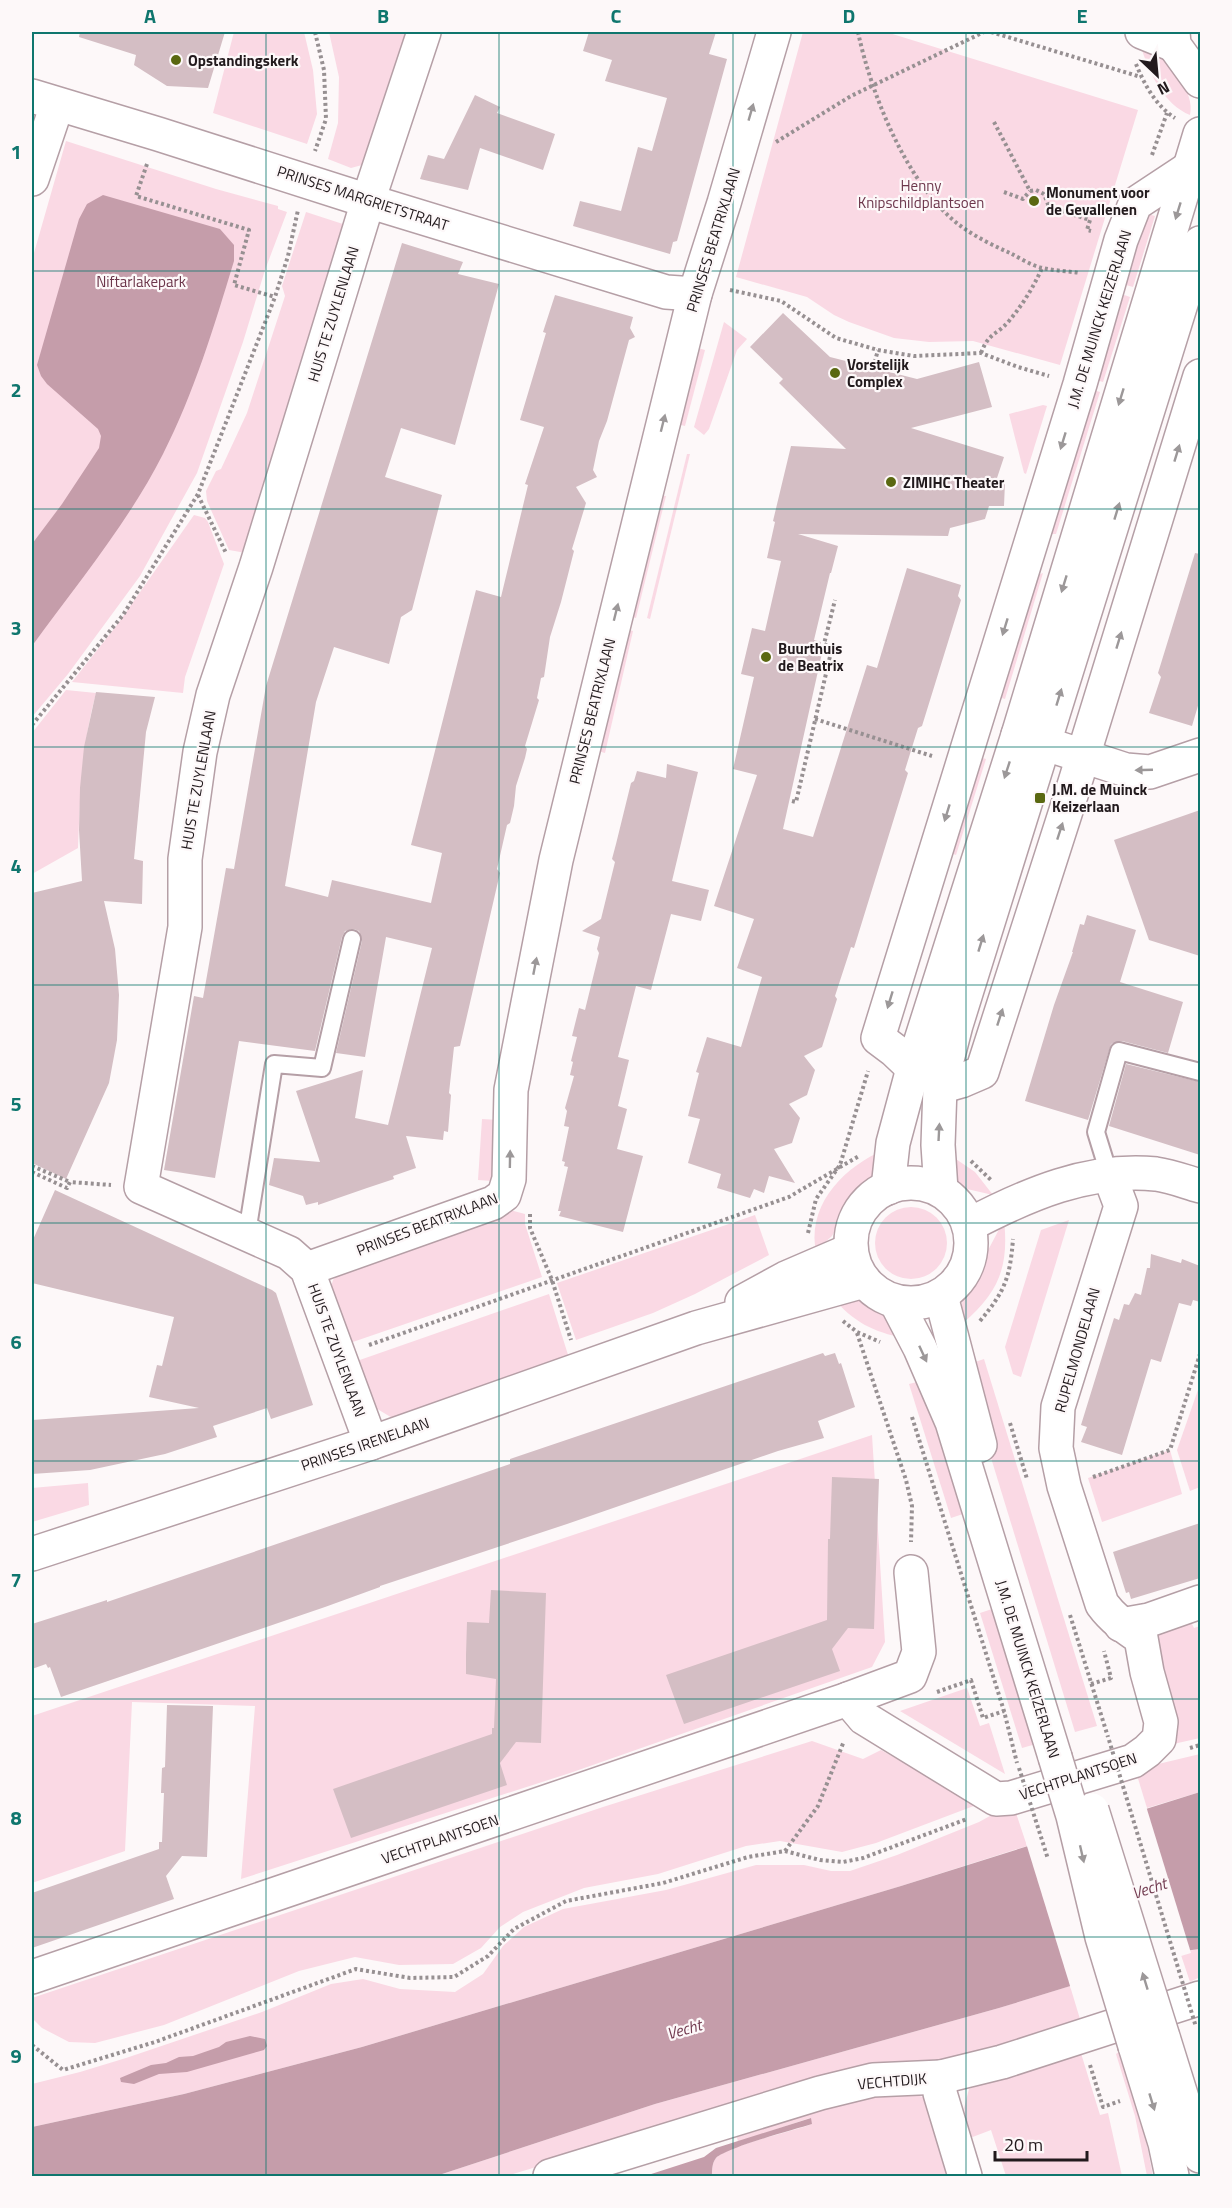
<svg xmlns="http://www.w3.org/2000/svg" width="1232" height="2208" font-family="'Titillium Web',sans-serif">
<style>
.green{fill:#fad9e4}
.water{fill:#c59daa}
.pier{fill:#fdf8f9}
.building{fill:#d4bec4}
.lines{fill:none;stroke-linecap:round;stroke-linejoin:round}
.lane-casing{stroke:#b59fa6;stroke-width:20}
.street-casing{stroke:#b59fa6;stroke-width:36}
.secondary-casing{stroke:#b59fa6;stroke-width:36}
.path{stroke:#979092;stroke-width:4;stroke-dasharray:3 3;stroke-linecap:butt}
.lane{stroke:#fff;stroke-width:16}
.street{stroke:#fff;stroke-width:33}
.secondary{stroke:#fff;stroke-width:33}
.secondary-bridge-casing{stroke:#b59fa6;stroke-width:36;stroke-linecap:butt}
.path-bridge{stroke:#979092;stroke-width:4;stroke-dasharray:3 3;stroke-linecap:butt}
.secondary-bridge{stroke:#fff;stroke-width:33}
.oneway{fill:#9c9899}
.grid{fill:none;stroke:#0f766e;stroke-width:1.5;stroke-opacity:0.55}
.poi-dot{fill:#5a6811;stroke:#fdf8f9;stroke-width:2}
.labels{text-anchor:middle;dominant-baseline:central;stroke-width:4.5;stroke-linejoin:round;paint-order:stroke}
.poi-label{font-size:15px;font-weight:bold;fill:#221a1d;stroke:#fdf8f9;text-anchor:start}
.park-label{font-size:15px;fill:#6c364b;stroke:#fdf8f9}
.street-label{font-size:15px;fill:#221a1d;stroke:#fdf8f9}
.water-label{font-size:16px;font-style:italic;fill:#733c51;stroke:#fdf8f9}
.neatline{fill:none;stroke:#0f766e;stroke-width:2}
.grid-label{font-size:20px;text-anchor:middle;font-weight:bold;fill:#0f766e}
</style>
<rect width="100%" height="100%" fill="#fdf8f9"/>
<g class="green">
<polygon points="234,32 304,32 313,70 317,114 307,144 213,113"/>
<polygon points="329,32 413,32 373,162 351,168 328,159 338,123 339,77"/>
<polygon points="803,32 886,32 1138,110 1060,365 973,341 929,342 894,338 849,322 834,315 807,297 736,277"/>
<path d="M1153,42c14,19 43,50 37,73 -25,-10 -40,-40 -48,-65z"/>
<polygon points="66,141 216,189 278,206 278,209 287,212 265,270 243,342 197,473 140,576 68,674 32,717 32,260"/>
<polygon points="306,212 346,225 246,553 229,550 207,501 206,491 216,471 221,469 247,413 285,296 282,286"/>
<polygon points="1141,212 1155,216 1133,287 1119,283"/>
<polygon points="1116,292 1130,297 1103,382 1090,378"/>
<polygon points="724,322 747,339 737,350 709,429 704,435 694,427"/>
<polygon points="698,348 705,350 685,426 677,424"/>
<polygon points="1086,388 1100,392 1056,534 1049,534"/>
<polygon points="1043,405 1047,406 1026,474 1024,473 1009,414"/>
<polygon points="687,454 690,454 650,619 647,618"/>
<polygon points="658,495 666,496 636,618 629,616"/>
<polygon points="194,515 205,518 208,522 224,564 185,677 183,693 72,682 117,625"/>
<polygon points="1043,573 1005,699 992,695 1030,578"/>
<polygon points="626,629 633,631 605,753 598,751"/>
<path d="M66,690l30,3c-14,51 -16,102 -18,155l-46,26v-141z"/>
<polygon points="973,755 986,759 956,855 943,850"/>
<polygon points="482,1119 499,1120 492,1181 478,1180"/>
<path d="M884,1150l-8,26 -28,29 -16,31 -9,8 -8,2c-5,-45 31,-80 69,-96z"/>
<polygon points="947,1153 975,1172 993,1195 967,1189 962,1191 954,1181"/>
<circle cx="911" cy="1243" r="36"/>
<polygon points="510,1210 525,1214 525,1224 542,1277 347,1344 329,1294 333,1280 343,1269"/>
<polygon points="755,1215 769,1255 695,1294 653,1313 576,1340 557,1283"/>
<path d="M1004,1220c5,47 -5,72 -41,103 -9,-22 14,-47 20,-70l3,1z"/>
<polygon points="1069,1220 1021,1377 1013,1374 1005,1347 1041,1230"/>
<polygon points="549,1294 569,1358 394,1419 369,1404 354,1362"/>
<path d="M834,1299c42,0 46,6 70,39 -31,-6 -50,-16 -70,-39z"/>
<polygon points="984,1359 1097,1726 1075,1732 980,1422 969,1364"/>
<polygon points="925,1380 972,1511 951,1518 909,1384"/>
<polygon points="1200,1384 1200,1487 1190,1491 1177,1450"/>
<polygon points="872,1435 885,1642 872,1667 570,1773 241,1879 255,1706 132,1702 125,1851 32,1883 32,1716"/>
<polygon points="1170,1450 1182,1494 1102,1522 1088,1478"/>
<polygon points="88,1483 89,1505 32,1522 32,1488"/>
<polygon points="1001,1606 1043,1742 1022,1748 980,1613"/>
<polygon points="1189,1618 1194,1628 1200,1626 1200,1738 1169,1745 1151,1642 1157,1629"/>
<polygon points="967,1688 980,1726 989,1723 1005,1774 900,1711"/>
<polygon points="812,1741 863,1759 881,1750 979,1804 876,1843 842,1852 780,1841 746,1846 658,1874 584,1888 523,1912 500,1927 481,1948 453,1964 399,1965 355,1957 299,1971 164,2025 95,2043 69,2042 42,2028 32,2018 32,1998 603,1807"/>
<polygon points="1200,1754 1200,1792 1147,1808 1136,1772 1154,1765"/>
<polygon points="1015,1810 1027,1846 901,1886 362,2047 184,2094 32,2127 32,2084 80,2072 126,2058 262,2012 331,1984 363,1979 400,1989 455,1992 483,1974 503,1946 524,1927 563,1909 666,1890 756,1865 804,1865 831,1871 850,1871 897,1855 979,1822 999,1811"/>
<polygon points="1200,1949 1200,1977 1190,1982 1180,1952"/>
<polygon points="1070,1986 1080,2019 961,2058 822,2081 506,2176 436,2176 655,2104 999,2008"/>
<polygon points="1080,2050 1100,2115 1108,2113 1122,2176 1006,2176 991,2130 970,2138 964,2108 969,2089 1011,2072"/>
<polygon points="1120,2051 1144,2130 1153,2176 1147,2176 1135,2116 1116,2054"/>
<path d="M902,2089l23,9 27,78h-240c0,-6 0,-13 4,-18 13,-13 75,-26 96,-34l-2,-6 -72,24 -3,-13z"/>
</g>
<g class="water">
<path d="M103,195l117,34 14,16v16c-20,66 -40,132 -71,193 -35,69 -86,130 -131,192v-102l30,-40 37,-56 2,-12 -3,-7 -51,-45 -6,-8 -4,-11 42,-146 8,-15z"/>
<polygon points="1200,1792 1200,1949 1184,1951 999,2008 655,2104 436,2176 32,2176 32,2127 184,2094 362,2047 901,1886"/>
<polygon points="250,2036 265,2039 267,2046 264,2050 187,2072 159,2074 134,2084 121,2082 120,2078 151,2065 166,2063 179,2057 193,2056 219,2047 226,2042"/>
<path d="M811,2118l1,6c-19,6 -84,23 -96,34 -4,5 -4,12 -4,18h-67l59,-19 12,-9z"/>
</g>
<polygon class="pier" points="1146,1806 1191,1953 1071,1989 1026,1843"/>
<g class="building">
<polygon points="80,32 225,32 208,88 167,86 134,65 136,55 79,37"/>
<polygon points="589,32 716,32 709,54 727,59 677,241 673,242 670,254 573,226 580,201 621,211 638,147 652,151 667,98 605,81 612,60 583,51"/>
<polygon points="475,95 500,107 497,113 555,134 543,170 480,148 468,190 420,179 428,155 444,159"/>
<polygon points="402,243 463,262 458,274 499,284 455,445 401,428 385,477 442,495 412,610 401,617 389,664 334,647 316,702 285,886 328,897 332,880 431,903 442,853 411,845 476,590 501,597 528,485 525,484 544,427 520,420 546,333 543,332 555,295 633,317 630,328 635,337 629,340 607,421 599,441 593,470 597,477 576,487 586,503 572,549 574,551 561,602 550,637 544,677 541,678 537,698 539,700 525,746 527,749 525,758 516,786 514,806 510,823 507,825 497,869 500,873 460,1046 454,1047 449,1093 451,1095 448,1132 444,1131 443,1140 406,1136 416,1168 393,1176 394,1179 367,1188 318,1205 318,1202 306,1205 303,1196 269,1185 274,1158 320,1162 296,1091 363,1070 355,1118 388,1125 432,948 386,937 365,1057 336,1053 362,941 359,931 354,929 345,931 342,937 315,1051 239,1041 215,1178 164,1170 194,996 203,998 226,868 234,869 266,686"/>
<polygon points="783,313 830,357 917,379 979,362 992,407 911,428 1004,457 996,481 1005,482 1004,506 989,506 985,519 950,528 948,536 798,534 838,546 831,573 830,573 814,640 821,642 818,652 822,653 783,829 813,837 867,665 877,668 907,568 961,585 958,596 961,600 922,726 918,728 905,770 908,773 854,948 851,947 835,996 837,999 822,1047 804,1056 815,1070 807,1095 789,1104 800,1118 792,1143 774,1149 795,1183 769,1176 764,1193 754,1189 750,1198 717,1188 721,1174 688,1163 700,1119 688,1116 699,1073 696,1072 707,1037 741,1047 762,977 737,968 754,919 714,906 757,775 733,769 754,677 741,674 752,628 765,631 781,561 767,558 775,522 773,521 791,446 846,449 779,383 783,379 750,347"/>
<polygon points="1195,553 1200,554 1200,699 1192,726 1149,713 1161,677 1158,673"/>
<polygon points="96,692 155,697 146,732 134,859 143,861 142,904 104,901 115,949 119,995 117,1040 109,1083 66,1179 32,1163 32,893 82,881 79,830 80,788 84,747"/>
<polygon points="667,764 698,772 672,881 709,890 701,921 671,914 651,990 636,986 618,1057 629,1060 618,1106 627,1109 617,1149 643,1156 623,1232 559,1216 561,1211 558,1211 568,1167 564,1166 565,1162 562,1161 569,1127 564,1126 567,1111 565,1108 574,1076 570,1075 573,1062 571,1061 577,1037 572,1036 579,1008 585,1010 599,953 597,949 600,937 582,931 601,919 615,862 612,859 616,844 631,783 634,781 637,771 666,778"/>
<polygon points="1200,810 1200,956 1149,940 1114,840"/>
<polygon points="1087,915 1136,930 1120,982 1183,1002 1168,1053 1122,1041 1111,1044 1088,1120 1025,1101 1054,1005 1073,952 1072,952 1080,924 1084,925"/>
<polygon points="1126,1064 1200,1082 1200,1155 1109,1126"/>
<polygon points="55,1190 272,1290 276,1293 313,1405 271,1419 267,1408 213,1426 217,1437 165,1454 90,1470 32,1474 32,1420 199,1408 149,1397 157,1365 162,1366 174,1317 32,1283 32,1242"/>
<polygon points="1151,1254 1181,1263 1182,1259 1200,1266 1200,1302 1193,1300 1191,1306 1179,1303 1161,1362 1151,1359 1122,1455 1081,1442 1087,1427 1081,1425 1114,1318 1119,1320 1124,1304 1129,1305 1135,1293 1141,1295 1147,1268 1150,1268"/>
<polygon points="823,1353 825,1356 835,1353 839,1364 841,1363 855,1407 818,1421 824,1438 778,1451 567,1524 380,1586 380,1587 325,1607 61,1697 50,1667 48,1668 46,1664 32,1669 32,1624 107,1600 107,1602 239,1557 510,1464 510,1459"/>
<polygon points="832,1477 879,1479 874,1629 848,1628 832,1649 840,1671 684,1724 666,1675 827,1620 828,1539 830,1539"/>
<polygon points="1200,1523 1200,1578 1131,1599 1129,1592 1126,1593 1113,1552"/>
<polygon points="491,1590 546,1593 541,1743 516,1742 500,1763 507,1785 351,1838 333,1789 492,1734 492,1728 494,1728 496,1679 466,1674 466,1655 467,1622 489,1623"/>
<polygon points="167,1705 213,1706 207,1857 182,1856 166,1876 174,1899 32,1948 32,1893 159,1849 159,1842 162,1842 164,1793 161,1793 162,1768 165,1767"/>
</g>
<g class="lines">
<g class="lane-casing">
<g id="lane">
<polyline points="1109,1174 1096,1132 1119,1051 1200,1072"/>
<polyline points="247,1233 274,1064 322,1068 352,939"/>
</g>
</g>
<g class="street-casing">
<g id="street">
<polyline points="32,96 158,134 368,201 666,292 695,294"/>
<polyline points="32,179 57,105"/>
<polyline points="1018,735 1126,770 1150,772 1200,755"/>
<polyline points="914,1069 894,1050 878,1038 1080,384 1121,240 1135,204 1191,167"/>
<polyline points="940,1087 961,1081 982,1072 1072,792 1200,376"/>
<path d="M969,1225c57,-30 121,-58 187,-51 15,2 30,8 44,12"/>
<polyline points="307,1269 476,1209 493,1203 504,1195 509,1179 511,1090 556,860 695,294 724,203 774,32"/>
<polyline points="371,1443 307,1269 289,1253 141,1187 185,927 185,859 200,752 213,695 256,567 368,201 424,32"/>
<polyline points="1121,1625 1149,1620 1200,1602"/>
<polyline points="848,1699 910,1676 919,1652 911,1572"/>
<path d="M32,1977l816,-278 16,19 132,81 15,-1 122,-37 14,-10 12,-12 2,-17 -14,-50 -6,-34c-15,-10 -28,-19 -39,-34l-38,-118 -8,-38 2,-41 63,-201 -12,-32"/>
<polyline points="550,2176 820,2093 873,2080 941,2077"/>
</g>
</g>
<g class="secondary-casing">
<g id="secondary">
<polyline points="1142,32 1174,45"/>
<polyline points="1173,32 1174,45 1200,81"/>
<circle cx="911" cy="1243" r="60"/>
<polyline points="888,1188 893,1143 918,1050 1018,735 1200,134"/>
<polyline points="941,1190 938,1145 940,1087 956,1025 1200,243"/>
<polyline points="941,1296 980,1445"/>
<polyline points="742,1302 786,1278 851,1250"/>
<polyline points="896,1302 920,1348 952,1422 1055,1757"/>
<polyline points="32,1554 371,1443 696,1328 864,1281"/>
<polyline points="1163,2037 1200,2156"/>
<polyline points="1135,2046 1165,2143 1172,2176"/>
<polyline points="965,2176 940,2093 941,2077 1002,2062 1200,1998"/>
</g>
</g>
<g class="path">
<polyline points="315,32 324,70 326,119 315,151"/>
<path d="M858,32c13,62 50,156 104,195 14,10 32,19 48,26 10,5 22,13 33,15 12,3 25,3 37,5"/>
<polyline points="991,32 1141,77"/>
<path d="M1136,64c8,20 20,42 39,54"/>
<polyline points="994,122 1030,191 1036,190 1044,194 1049,207 1090,220 1087,230 1091,231"/>
<polyline points="776,142 851,96 984,32"/>
<polyline points="1152,155 1167,113"/>
<polyline points="147,164 136,196 249,230 234,285 275,297"/>
<polyline points="1004,192 1023,199 1030,191"/>
<polyline points="730,290 781,301 836,338 878,350 914,356 981,353 1018,367 1049,376"/>
<path d="M981,353c8,-21 15,-17 28,-32 14,-17 24,-33 33,-53"/>
<polyline points="873,368 878,350"/>
<polyline points="198,495 226,553"/>
<polyline points="815,719 932,756"/>
<polyline points="32,725 123,615 198,494 275,297 288,256 298,210"/>
<polyline points="792,801 796,802 832,648 824,644 835,600"/>
<polyline points="971,1161 991,1180"/>
<polyline points="32,1166 70,1182"/>
<polyline points="32,1172 67,1188 70,1182 111,1185"/>
<polyline points="530,1214 530,1228 552,1280 571,1340"/>
<polyline points="808,1233 816,1199 840,1165 868,1071"/>
<polyline points="843,1321 857,1332 880,1342"/>
<path d="M980,1321c25,-30 30,-43 33,-82"/>
<polyline points="857,1333 906,1480 912,1506 911,1542"/>
<polyline points="369,1345 789,1197 859,1156"/>
<polyline points="912,1417 1004,1711 1017,1763"/>
<polyline points="1010,1423 1027,1479"/>
<polyline points="1093,1477 1170,1450 1200,1354"/>
<polyline points="1070,1615 1108,1737"/>
<polyline points="1091,1684 1111,1678 1104,1651"/>
<polyline points="937,1692 971,1680 983,1718 1004,1711"/>
<polyline points="1190,1748 1200,1745"/>
<polyline points="785,1851 818,1806 844,1741"/>
<polyline points="32,2045 63,2070 155,2042 356,1969 410,1978 454,1977 488,1956 514,1929 566,1901 663,1883 748,1857 785,1851 820,1860 843,1862 863,1858 967,1819"/>
<polyline points="1090,2065 1103,2107 1120,2101"/>
</g>
<use href="#lane" class="lane"/>
<use href="#street" class="street"/>
<use href="#secondary" class="secondary"/>
<g class="secondary-bridge-casing">
<g id="secondary-bridge">
<polyline points="1055,1757 1073,1816 1102,1937 1135,2046"/>
<polyline points="1092,1810 1163,2037"/>
</g>
</g>
<g class="path-bridge">
<polyline points="1109,1740 1196,2027"/>
<polyline points="1019,1768 1048,1859"/>
</g>
<use href="#secondary-bridge" class="secondary-bridge"/>
</g>
<defs><path id="oneway-solid" d="M-6-.8H1V-3.2L6.5 0L1 3.2V.8H-6Z" transform="scale(1.5)"/></defs>
<g class="oneway">
<use href="#oneway-solid" transform="translate(751 112) rotate(-74)"/>
<use href="#oneway-solid" transform="translate(1178 211) rotate(107)"/>
<use href="#oneway-solid" transform="translate(1121 397) rotate(107)"/>
<use href="#oneway-solid" transform="translate(663 423) rotate(-76)"/>
<use href="#oneway-solid" transform="translate(1063 441) rotate(107)"/>
<use href="#oneway-solid" transform="translate(1177 453) rotate(-73)"/>
<use href="#oneway-solid" transform="translate(1117 511) rotate(-73)"/>
<use href="#oneway-solid" transform="translate(1064 584) rotate(107)"/>
<use href="#oneway-solid" transform="translate(616 612) rotate(-76)"/>
<use href="#oneway-solid" transform="translate(1005 627) rotate(107)"/>
<use href="#oneway-solid" transform="translate(1119 640) rotate(-73)"/>
<use href="#oneway-solid" transform="translate(1059 697) rotate(-73)"/>
<use href="#oneway-solid" transform="translate(1007 770) rotate(108)"/>
<use href="#oneway-solid" transform="translate(1144 770) rotate(178)"/>
<use href="#oneway-solid" transform="translate(947 813) rotate(107)"/>
<use href="#oneway-solid" transform="translate(1060 831) rotate(-72)"/>
<use href="#oneway-solid" transform="translate(981 943) rotate(-73)"/>
<use href="#oneway-solid" transform="translate(535 966) rotate(-79)"/>
<use href="#oneway-solid" transform="translate(890 1000) rotate(107)"/>
<use href="#oneway-solid" transform="translate(1000 1017) rotate(-72)"/>
<use href="#oneway-solid" transform="translate(939 1132) rotate(-87)"/>
<use href="#oneway-solid" transform="translate(510 1159) rotate(-89)"/>
<use href="#oneway-solid" transform="translate(923 1354) rotate(65)"/>
<use href="#oneway-solid" transform="translate(1082 1854) rotate(77)"/>
<use href="#oneway-solid" transform="translate(1145 1981) rotate(-107)"/>
<use href="#oneway-solid" transform="translate(1152 2102) rotate(73)"/>
</g>
<path class="grid" d="M266,32v2144M499,32v2144M733,32v2144M966,32v2144M32,271h1168M32,509h1168M32,747h1168M32,985h1168M32,1223h1168M32,1461h1168M32,1699h1168M32,1937h1168"/>
<g class="poi-dot">
<circle cx="176" cy="60" r="6"/>
<circle cx="1034" cy="201" r="6"/>
<circle cx="835" cy="373" r="6"/>
<circle cx="891" cy="482" r="6"/>
<circle cx="766" cy="657" r="6"/>
<rect x="1034" y="792" width="12" height="12" rx="3"/>
</g>
<g class="labels">
<g class="poi-label">
<text x="188" y="60">Opstandingskerk</text>
<text x="1046" y="192">Monument voor<tspan x="1046" dy="17">de Gevallenen</tspan></text>
<text x="847" y="364">Vorstelijk<tspan x="847" dy="17">Complex</tspan></text>
<text x="903" y="482">ZIMIHC Theater</text>
<text x="778" y="648">Buurthuis<tspan x="778" dy="17">de Beatrix</tspan></text>
<text x="1052" y="789">J.M. de Muinck<tspan x="1052" dy="17">Keizerlaan</tspan></text>
</g>
<g class="park-label">
<text x="921" y="185">Henny<tspan x="921" dy="17">Knipschildplantsoen</tspan></text>
<text x="141" y="281">Niftarlakepark</text>
</g>
<g class="street-label">
<text transform="translate(363 198) rotate(18)">PRINSES MARGRIETSTRAAT</text>
<text transform="translate(713 240) rotate(-73)">PRINSES BEATRIXLAAN</text>
<text transform="translate(333 314) rotate(-73)">HUIS TE ZUYLENLAAN</text>
<text transform="translate(1099 319) rotate(-73)">J.M. DE MUINCK KEIZERLAAN</text>
<text transform="translate(592 711) rotate(-76)">PRINSES BEATRIXLAAN</text>
<text transform="translate(198 780) rotate(-80)">HUIS TE ZUYLENLAAN</text>
<text transform="translate(427 1224) rotate(-21)">PRINSES BEATRIXLAAN</text>
<text transform="translate(337 1350) rotate(70)">HUIS TE ZUYLENLAAN</text>
<text transform="translate(1077 1350) rotate(-74)">RUPELMONDELAAN</text>
<text transform="translate(365 1444) rotate(-19)">PRINSES IRENELAAN</text>
<text transform="translate(1028 1669) rotate(73)">J.M. DE MUINCK KEIZERLAAN</text>
<text transform="translate(1078 1776) rotate(-18)">VECHTPLANTSOEN</text>
<text transform="translate(440 1839) rotate(-19)">VECHTPLANTSOEN</text>
<text transform="translate(892 2081) rotate(-5)">VECHTDIJK</text>
</g>
<g class="water-label">
<text transform="translate(1149 1888) rotate(-18)">Vecht</text>
<text transform="translate(684 2029) rotate(-16)">Vecht</text>
</g>
</g>
<rect width="1232" height="2208" fill="none" stroke="#fdf8f9" stroke-width="66"/>
<g transform="translate(1157 75) rotate(154)" stroke="#fdf8f9" stroke-width="4.5" paint-order="stroke">
<path d="M0-4.5L10 22L0 15L-10 22Z" fill="#221a1d"/>
<text y="-9" font-size="16" font-weight="bold" text-anchor="middle" fill="#221a1d">N</text>
</g>
<path d="M995 2151v9h92v-9" fill="none" stroke="#221a1d" stroke-width="3"/>
<text x="1004" y="2151" font-size="18" fill="#221a1d" stroke="#fdf8f9" stroke-width="4.5" paint-order="stroke">20 m</text>
<rect x="33" y="33" width="1166" height="2142" class="neatline"/>
<g class="grid-label">
<text x="150" y="23">A</text>
<text x="383" y="23">B</text>
<text x="616" y="23">C</text>
<text x="849" y="23">D</text>
<text x="1082" y="23">E</text>
<text x="16" y="159">1</text>
<text x="16" y="397">2</text>
<text x="16" y="635">3</text>
<text x="16" y="873">4</text>
<text x="16" y="1111">5</text>
<text x="16" y="1349">6</text>
<text x="16" y="1587">7</text>
<text x="16" y="1825">8</text>
<text x="16" y="2063">9</text>
</g>
</svg>
